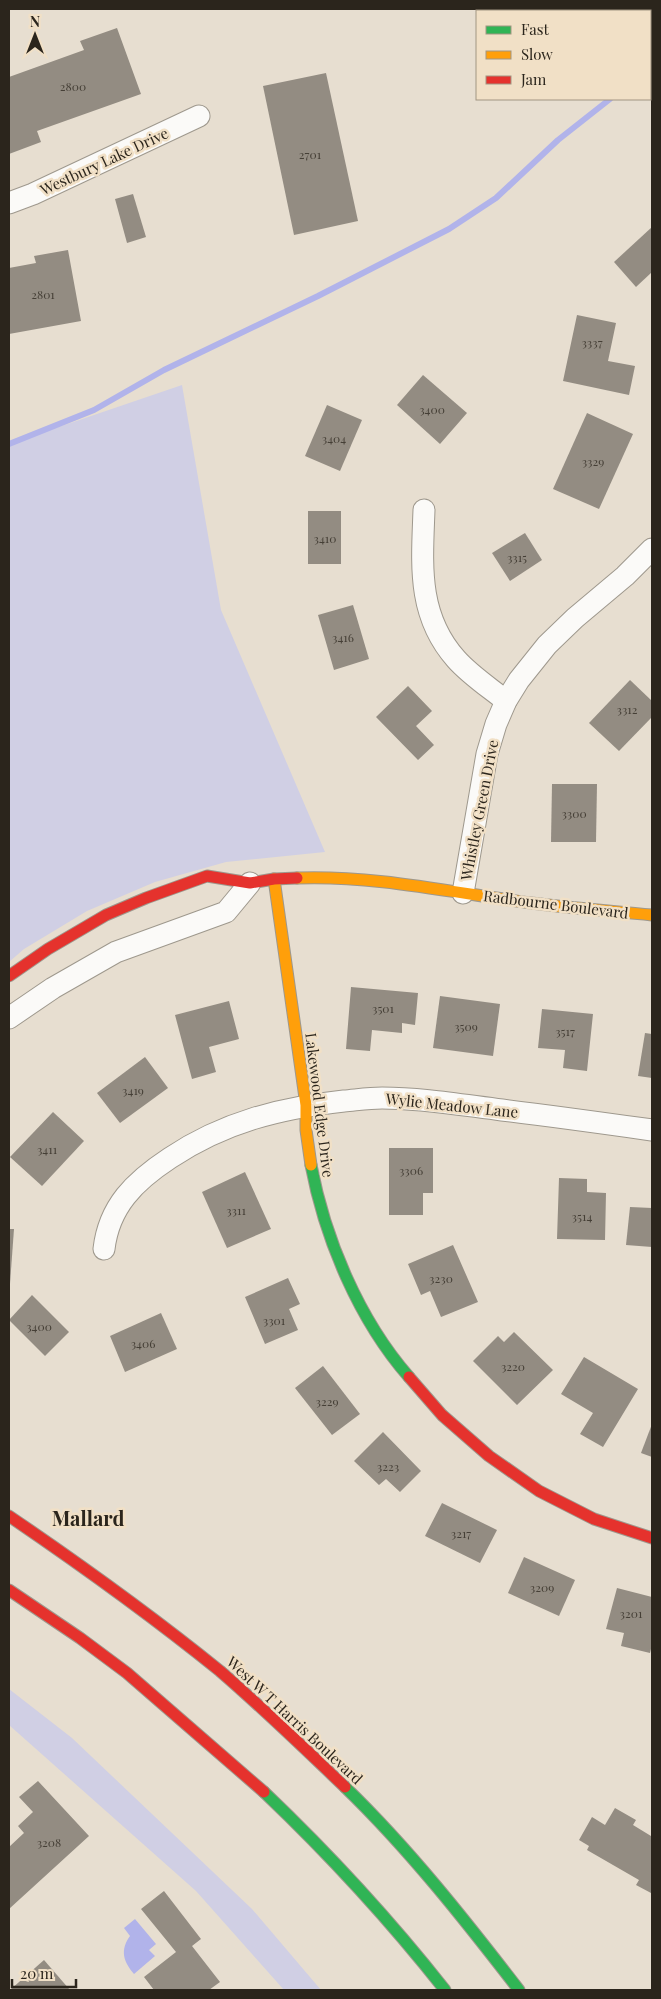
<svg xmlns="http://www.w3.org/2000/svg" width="661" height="1999" font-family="'Playfair Display',serif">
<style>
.green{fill:#d0cfe4}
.water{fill:#b1b3ea}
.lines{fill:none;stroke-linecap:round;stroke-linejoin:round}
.stream{stroke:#b1b3ea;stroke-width:6}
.building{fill:#938c82}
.street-casing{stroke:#9e988d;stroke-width:23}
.fast-casing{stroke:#9e988d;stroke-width:13}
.slow-casing{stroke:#9e988d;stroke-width:13}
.jam-casing{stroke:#9e988d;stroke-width:13}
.street{stroke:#fbfaf8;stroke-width:21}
.fast{stroke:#30b455;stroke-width:11}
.slow{stroke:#ff9f0a;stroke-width:11}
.jam{stroke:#e5322d;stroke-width:11}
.labels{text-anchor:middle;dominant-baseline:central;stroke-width:5;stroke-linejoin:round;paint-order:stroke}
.number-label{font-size:12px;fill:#453f36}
.street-label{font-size:15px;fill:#2b251c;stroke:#f1e0c6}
.district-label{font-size:20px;font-weight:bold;fill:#2b251c;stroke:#f1e0c6}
</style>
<rect width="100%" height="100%" fill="#e7ded0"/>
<g class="green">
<polygon points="182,385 221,610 325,852 226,862 155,882 87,911 24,949 9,962 9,444"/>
<polygon points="9,1689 72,1738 252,1909 321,1990 284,1990 196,1891 9,1725"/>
</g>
<path class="water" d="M135,1919l21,25 -7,6 6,6 -21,18c-11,-13 -14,-24 -4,-38l-6,-8z"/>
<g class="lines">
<g class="stream">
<polyline points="650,63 652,61"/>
<polyline points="9,444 94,410 164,370 318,296 449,229 496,198 558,140 610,99"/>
</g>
</g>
<g class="building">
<polygon points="117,28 141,94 37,131 41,142 9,154 9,77 84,50 80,41"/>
<polygon points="326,73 358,221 294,235 263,86"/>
<polygon points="133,194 146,237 127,243 115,199"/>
<polygon points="652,227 652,272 636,287 614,262"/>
<polygon points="68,250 81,321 9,334 9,268 36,263 34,256"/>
<polygon points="577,315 616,323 608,361 635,366 629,395 563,381"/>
<polygon points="423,375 467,413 440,444 397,405"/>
<polygon points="327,405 362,420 340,471 305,456"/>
<polygon points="587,413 633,434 599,509 553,489"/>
<rect x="308" y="511" width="33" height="53"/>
<polygon points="525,533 542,560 510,581 492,553"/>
<polygon points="353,605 369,659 334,670 318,615"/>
<polygon points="630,680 652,701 652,717 619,751 589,723"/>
<polygon points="408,686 432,711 416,726 434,745 418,760 376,717"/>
<polygon points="552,784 597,784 596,842 551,842"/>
<polygon points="351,987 418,993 415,1025 402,1023 402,1033 372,1030 370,1051 346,1049"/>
<polygon points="440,996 500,1004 493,1056 433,1048"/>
<polygon points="229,1001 239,1039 209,1047 216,1072 192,1079 175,1015"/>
<polygon points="542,1009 593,1014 587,1071 563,1068 565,1050 538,1048"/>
<polygon points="645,1033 652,1034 652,1078 638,1076"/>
<polygon points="145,1057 168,1088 120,1123 97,1093"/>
<polygon points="53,1112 84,1141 42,1186 10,1157"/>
<polygon points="389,1148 433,1148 433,1193 423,1193 423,1215 389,1215"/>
<polygon points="245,1172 271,1229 227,1248 202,1192"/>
<polygon points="559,1178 587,1179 587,1192 606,1193 605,1240 557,1239"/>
<polygon points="630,1207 652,1208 652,1247 626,1245"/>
<polygon points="9,1229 14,1229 10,1284 9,1284"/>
<polygon points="453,1245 478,1302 441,1317 430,1291 421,1295 408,1264"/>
<polygon points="288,1278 300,1304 289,1309 298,1330 265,1344 245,1297"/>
<polygon points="32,1295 69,1332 45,1356 9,1320"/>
<polygon points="161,1313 177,1349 125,1372 110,1336"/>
<polygon points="514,1332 553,1370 517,1405 473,1361 498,1336 504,1342"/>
<polygon points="584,1357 638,1389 603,1447 580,1434 593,1413 561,1394"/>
<polygon points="323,1366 360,1414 332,1435 295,1388"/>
<polygon points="652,1424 652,1457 641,1453"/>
<polygon points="383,1432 421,1471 400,1492 386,1479 379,1485 354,1461"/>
<polygon points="442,1503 497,1530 480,1563 425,1536"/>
<polygon points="524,1557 575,1580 559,1616 508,1593"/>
<polygon points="617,1588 652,1597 652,1645 650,1653 621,1646 624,1633 606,1629"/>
<polygon points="38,1781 89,1836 9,1909 9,1847 24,1833 18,1826 33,1812 19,1797"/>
<polygon points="615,1808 636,1820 633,1825 651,1836 652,1834 651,1893 636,1885 639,1880 587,1850 589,1846 579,1840 592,1817 605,1825"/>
<polygon points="164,1891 201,1939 192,1946 220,1982 209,1990 154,1990 144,1977 176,1952 141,1909"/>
<polygon points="44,1960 70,1990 10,1990"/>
</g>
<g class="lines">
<g class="street-casing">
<g id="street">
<polyline points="9,203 33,194 199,116"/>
<path d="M424,510c-2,55 -7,105 32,149 14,16 34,29 50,42"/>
<polyline points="463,893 487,754 496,724 506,701 519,680 547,645 575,618 625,576 652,549"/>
<polyline points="9,1018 53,988 116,952 226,912 250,883"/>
<path d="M104,1249c5,-43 31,-68 66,-91 54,-36 110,-50 174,-57 12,-1 25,-3 38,-3 40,0 80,7 120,12 50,6 100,13 150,20"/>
</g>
</g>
<g class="fast-casing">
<g id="fast">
<path d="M311,1165c14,74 48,155 98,212"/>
<path d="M345,1787c64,62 120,133 174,203"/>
<path d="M264,1792c65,62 125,127 181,198"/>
</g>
</g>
<g class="slow-casing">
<g id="slow">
<path d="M297,878c78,-3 157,15 234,25 40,5 81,8 121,12"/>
<polyline points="274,879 306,1105 306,1130 311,1165"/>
</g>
</g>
<g class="jam-casing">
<g id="jam">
<polyline points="9,976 48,949 106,915 146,898 207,876 250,883 274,879 297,878"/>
<polyline points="409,1377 442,1415 489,1456 539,1491 594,1519 652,1538"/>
<path d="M9,1516c72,49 143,100 211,155 43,37 84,77 125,116"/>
<polyline points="9,1590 80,1638 127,1673 264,1792"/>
</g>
</g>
<use href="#street" class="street"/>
<use href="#fast" class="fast"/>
<use href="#slow" class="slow"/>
<use href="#jam" class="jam"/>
</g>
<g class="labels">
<g class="number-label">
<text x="73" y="86">2800</text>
<text x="310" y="154">2701</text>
<text x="43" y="294">2801</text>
<text x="592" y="342">3337</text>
<text x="432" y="409">3400</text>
<text x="334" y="438">3404</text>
<text x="593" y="461">3329</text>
<text x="325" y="538">3410</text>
<text x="517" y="557">3315</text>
<text x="343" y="637">3416</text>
<text x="627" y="709">3312</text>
<text x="574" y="813">3300</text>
<text x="383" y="1008">3501</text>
<text x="466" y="1026">3509</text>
<text x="565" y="1031">3517</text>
<text x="133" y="1090">3419</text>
<text x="47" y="1149">3411</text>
<text x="411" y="1170">3306</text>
<text x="236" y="1210">3311</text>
<text x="582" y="1216">3514</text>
<text x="441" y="1278">3230</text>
<text x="274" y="1320">3301</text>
<text x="39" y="1326">3400</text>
<text x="143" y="1343">3406</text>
<text x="513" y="1366">3220</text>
<text x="327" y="1401">3229</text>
<text x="388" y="1466">3223</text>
<text x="461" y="1533">3217</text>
<text x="542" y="1587">3209</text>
<text x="631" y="1613">3201</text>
<text x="49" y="1842">3208</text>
</g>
<g class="street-label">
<text transform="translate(104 161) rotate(-25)">Westbury Lake Drive</text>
<text transform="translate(479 810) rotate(-79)">Whistley Green Drive</text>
<text transform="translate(556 904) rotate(7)">Radbourne Boulevard</text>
<text transform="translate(320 1105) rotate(83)">Lakewood Edge Drive</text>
<text transform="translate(452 1105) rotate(6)">Wylie Meadow Lane</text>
<text transform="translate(295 1720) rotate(43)">West W T Harris Boulevard</text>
</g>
<g class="district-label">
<text x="88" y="1517">Mallard</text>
</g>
</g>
<rect width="661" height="1999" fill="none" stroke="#2b251c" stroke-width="20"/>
<rect x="476" y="10" width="175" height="90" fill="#f1e0c6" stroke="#a29582"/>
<rect x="486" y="26" width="25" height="8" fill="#30b455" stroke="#a29582"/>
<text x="521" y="35" font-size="15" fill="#2b251c">Fast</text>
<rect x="486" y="51" width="25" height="8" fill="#ff9f0a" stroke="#a29582"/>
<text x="521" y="60" font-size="15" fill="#2b251c">Slow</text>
<rect x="486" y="76" width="25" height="8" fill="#e5322d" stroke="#a29582"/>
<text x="521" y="85" font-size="15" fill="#2b251c">Jam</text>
<g transform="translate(35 35)" stroke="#f1e0c6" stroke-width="4" paint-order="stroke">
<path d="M0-4L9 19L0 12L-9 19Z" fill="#2b251c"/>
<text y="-8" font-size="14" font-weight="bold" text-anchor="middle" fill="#2b251c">N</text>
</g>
<path d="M12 1979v8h64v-8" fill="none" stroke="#2b251c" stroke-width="2.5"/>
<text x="20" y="1979" font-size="15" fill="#2b251c" stroke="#f1e0c6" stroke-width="4" paint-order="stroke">20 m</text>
</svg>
